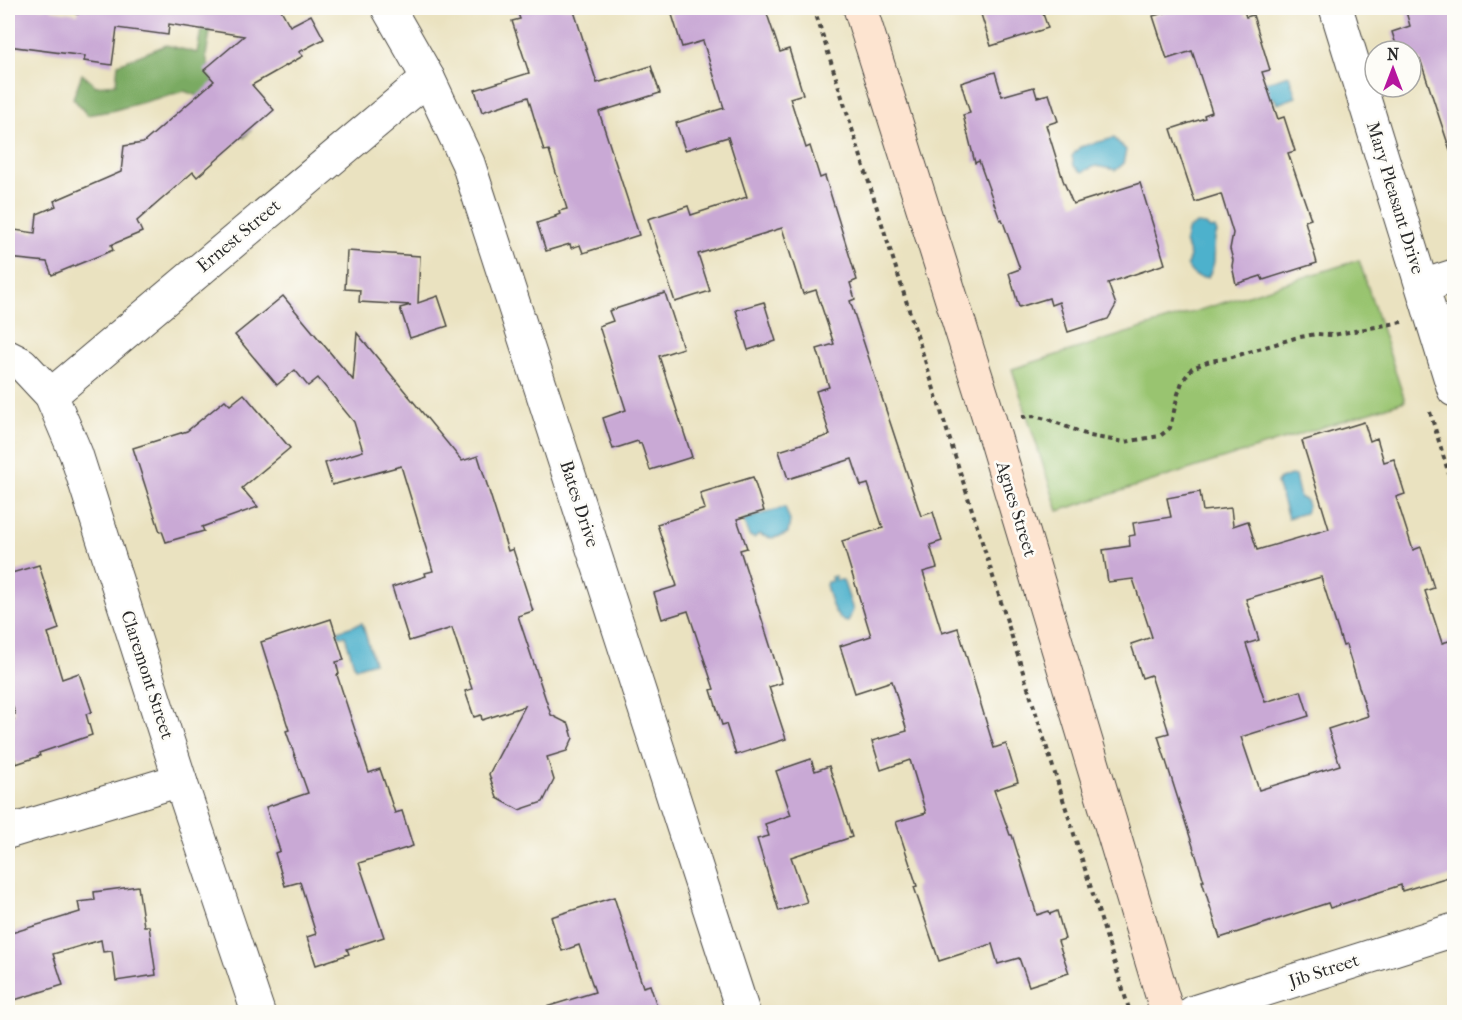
<svg xmlns="http://www.w3.org/2000/svg" width="1462" height="1020" font-family="'IM FELL French Canon',serif">
<style>
.green{fill:#99c470;stroke:#62784e;stroke-width:1.5}
.forest{fill:#7aaa62;stroke:#526a46;stroke-width:1.5}
.water{fill:#4db1cc;stroke:#3c6e7c;stroke-width:1.5}
.building{fill:#c9a9d5;fill-rule:evenodd}
.lines{fill:none;stroke-linecap:round;stroke-linejoin:round}
.street-casing{stroke:#484641;stroke-width:35}
.secondary-casing{stroke:#484641;stroke-width:35}
.path{stroke:#484641;stroke-width:4;stroke-dasharray:4.5 4.5;stroke-linecap:butt}
.street{stroke:#fff;stroke-width:33}
.secondary{stroke:#fde4d0;stroke-width:33}
.labels{text-anchor:middle;dominant-baseline:central;stroke-width:5;stroke-linejoin:round;paint-order:stroke}
.street-label{font-size:18px;fill:#2b2b2b;stroke:#fdfcf7}
</style>
<rect width="100%" height="100%" fill="#fdfcf7"/>
<filter id="ink" filterUnits="userSpaceOnUse"><feTurbulence type="fractalNoise" baseFrequency=".0167" numOctaves="2"/><feDisplacementMap in="SourceGraphic" scale="12" xChannelSelector="R" yChannelSelector="G"/><feConvolveMatrix kernelMatrix="1 2 1 2 8 2 1 2 1" color-interpolation-filters="sRGB"/></filter>
<filter id="wash" filterUnits="userSpaceOnUse"><feTurbulence type="fractalNoise" baseFrequency=".008" numOctaves="4" result="noise"/><feDisplacementMap in="SourceGraphic" scale="24" xChannelSelector="R" yChannelSelector="G"/><feGaussianBlur stdDeviation="1.35" result="paint"/><feColorMatrix in="noise" values="0 0 0 0 0 0 0 0 0 0 0 0 0 0 0 0 0 1.4 0 .05"/><feComposite in="paint" operator="in"/></filter>
<g filter="url(#wash)">
<rect width="100%" height="100%" fill="#eae2c0"/>
<polygon class="green" points="1359,260 1405,401 1058,511 1012,369"/>
<polygon class="forest" points="213,14 206,56 214,87 251,130 244,138 213,101 184,91 111,111 87,115 73,98 82,74 96,86 116,84 118,64 166,45 197,53 202,23"/>
<g class="water">
<polygon points="1289,75 1296,97 1277,104 1275,99 1247,88"/>
<polygon points="1114,138 1126,150 1123,164 1116,170 1096,166 1082,172 1074,166 1072,156 1080,147"/>
<path d="M1197,224l9,1 4,4 5,-1 2,5c-7,12 3,26 -9,44 -11,1 -16,-1 -21,-12l3,-9 -5,-14 2,-12z"/>
<polygon points="1291,475 1295,476 1300,498 1306,500 1308,506 1305,513 1288,518 1277,483 1280,479"/>
<path d="M785,507l5,14 -2,12c-11,5 -18,7 -29,1l-5,4 -5,-2 -6,-16z"/>
<path d="M835,576l1,4h7l10,30 -5,12c-15,-2 -18,-24 -22,-37l1,-3 5,-1 -1,-4z"/>
<polygon points="362,623 374,662 355,668 345,636 339,636 338,631"/>
</g>
<g id="blocks">
<g class="building">
<polygon points="11,8 52,8 51,10 78,14 79,8 280,8 290,26 311,15 324,39 299,52 303,56 252,85 274,110 197,177 193,172 137,221 142,232 111,245 113,250 52,275 47,262 8,258 8,229 35,233 37,214 56,206 54,201 121,172 124,146 143,143 214,81 204,70 244,36 169,24 168,35 117,28 112,65 84,61 85,56 8,46"/>
<polygon points="516,8 573,8 597,83 651,66 660,93 599,112 639,235 583,253 580,245 571,248 570,244 546,251 537,223 556,217 555,216 560,214 559,211 567,209 549,150 544,151 528,97 482,112 475,90 529,73 512,21 520,19"/>
<polygon points="670,8 765,8 780,52 789,49 803,94 790,98 806,148 810,146 820,178 825,176 857,280 850,283 855,299 850,301 921,516 933,512 942,541 930,545 937,568 923,572 942,633 958,628 994,748 1006,744 1018,782 994,790 1010,835 1012,835 1037,915 1049,911 1050,914 1057,911 1065,939 1058,941 1069,973 1029,986 1019,958 998,964 992,944 939,961 914,887 917,886 896,822 926,813 910,760 881,770 872,741 907,731 892,681 855,693 840,646 871,636 842,541 883,528 868,484 861,486 852,459 788,479 779,451 830,435 816,391 829,387 817,349 834,344 816,290 803,294 782,228 698,254 710,291 675,302 648,219 688,206 691,215 747,197 728,137 685,150 676,123 724,108 703,41 682,47"/>
<polygon points="979,8 1041,8 1048,28 991,46"/>
<polygon points="1181,8 1243,8 1246,17 1253,15 1270,70 1262,72 1278,119 1284,117 1295,151 1288,153 1311,219 1305,221 1317,263 1263,280 1261,276 1236,284 1232,266 1233,260 1230,249 1233,233 1221,194 1195,202 1171,129 1205,118 1204,115 1212,112 1192,51 1167,59 1153,16"/>
<polygon points="1405,8 1455,8 1455,150 1450,150 1420,59 1411,62 1411,51 1398,51 1392,32 1410,26"/>
<polygon points="995,72 1002,96 1034,87 1037,97 1049,94 1058,121 1046,125 1063,180 1073,204 1140,183 1165,264 1108,283 1116,305 1108,319 1068,332 1059,302 1051,305 1049,298 1019,307 1009,273 1020,269 1002,219 1000,220 979,161 975,163 963,115 970,113 961,83"/>
<polygon points="347,251 420,256 418,303 438,296 448,326 410,338 400,308 411,305 359,302 360,290 345,289"/>
<polygon points="665,293 683,348 659,356 692,457 650,470 641,443 639,444 638,441 613,449 603,418 626,410 599,326 613,321 609,311"/>
<polygon points="283,296 353,380 357,333 462,461 478,456 508,551 513,549 533,611 518,616 551,715 569,724 573,738 567,751 547,757 554,780 543,802 519,810 497,798 489,774 525,706 482,720 481,715 474,717 465,691 472,689 452,628 409,641 392,587 426,576 425,573 433,571 401,466 332,485 325,463 363,451 354,422 318,378 308,386 295,370 277,385 235,335"/>
<polygon points="764,302 776,341 748,350 736,310"/>
<polygon points="244,394 290,448 242,488 258,507 202,527 204,531 166,542 162,531 160,532 133,448 187,431 225,400 230,405"/>
<path d="M1364,422l6,19 7,-3 7,24 10,-3 11,35 -9,3 17,53 8,-3 13,41 -9,3 17,52 7,-2 6,16v218l-53,16 -1,-6 -71,23 -2,-5 -108,35 -18,-57h2l-46,-145 11,-3 -18,-58 -9,3 -11,-34 21,-7 -19,-58 -25,3 -5,-32 27,-4 -1,-10 6,-1 -2,-12 38,-6 -4,-19 33,-6 3,19 28,-3 2,18 15,-5 9,29 72,-21 -27,-88zM1321,577l22,69 3,-1 22,71 -40,13 12,36 -81,25 -18,-53 68,-21 -8,-25 -36,11 -19,-58 13,-4 -13,-41z"/>
<polygon points="753,477 764,511 737,519 747,548 740,550 782,683 769,687 786,739 736,755 726,724 722,725 711,690 714,689 688,611 662,619 654,593 677,586 657,524 705,509 700,493"/>
<polygon points="39,565 59,629 48,633 62,679 79,673 92,712 86,714 92,735 39,753 40,756 16,764 8,738 8,722 14,720 12,714 15,714 8,691 8,574"/>
<polygon points="331,619 344,660 336,662 339,674 337,675 369,773 380,769 395,813 402,811 413,846 359,863 384,937 347,949 349,954 316,965 307,937 316,934 300,882 285,886 275,853 280,851 266,807 308,793 286,731 289,730 261,642"/>
<polygon points="811,759 815,771 829,766 852,837 791,857 807,902 779,911 757,839 769,836 765,824 791,815 776,771"/>
<polygon points="138,886 144,926 149,926 156,975 116,981 112,951 103,952 101,940 53,954 63,985 8,1002 8,934 80,912 78,902 95,900 94,892"/>
<polygon points="614,897 643,987 650,985 659,1012 547,1012 546,1007 595,992 579,945 562,951 551,917"/>
</g>
</g>
</g>
<g filter="url(#ink)">
<use href="#blocks" fill-opacity="0" stroke="#484641" stroke-width="1.5"/>
<g class="lines">
<g class="street-casing">
<g id="street">
<polyline points="388,8 428,78 468,163 743,1012"/>
<polyline points="1336,8 1454,390"/>
<polyline points="1423,286 1454,276"/>
<polyline points="8,357 22,364 51,395 76,454 180,780 258,1012"/>
<polyline points="51,395 428,78"/>
<polyline points="8,832 180,780"/>
<polyline points="1194,1012 1454,930"/>
</g>
</g>
<g class="secondary-casing">
<polyline id="secondary" points="860,8 989,418 1167,1012"/>
</g>
<g class="path">
<polyline points="814,8 1130,1012"/>
<polyline points="1430,412 1454,491"/>
<polyline points="1022,417 1034,416 1050,420 1090,436 1124,442 1160,436 1170,428 1178,394 1182,382 1192,368 1210,361 1229,358 1295,338 1316,334 1333,335 1402,322"/>
</g>
<use href="#street" class="street"/>
<use href="#secondary" class="secondary"/>
</g>
</g>
<g class="labels">
<g class="street-label">
<text transform="translate(1395 198) rotate(73)">Mary Pleasant Drive</text>
<text transform="translate(239 236) rotate(-40)">Ernest Street</text>
<text transform="translate(579 504) rotate(72)">Bates Drive</text>
<text transform="translate(1016 509) rotate(73)">Agnes Street</text>
<text transform="translate(147 675) rotate(72)">Claremont Street</text>
<text transform="translate(1324 971) rotate(-18)">Jib Street</text>
</g>
</g>
<rect width="1462" height="1020" fill="none" stroke="#fdfcf7" stroke-width="30"/>
<g transform="translate(1393 69)"><circle r="28" fill="#fdfcf7" stroke="#a9a8a5" stroke-width="1.5"/>
<path d="M0-4.5L10 22L0 15L-10 22Z" fill="#b5179e"/>
<text y="-9" font-size="16" font-weight="bold" text-anchor="middle" fill="#2b2b2b">N</text>
</g>
</svg>
